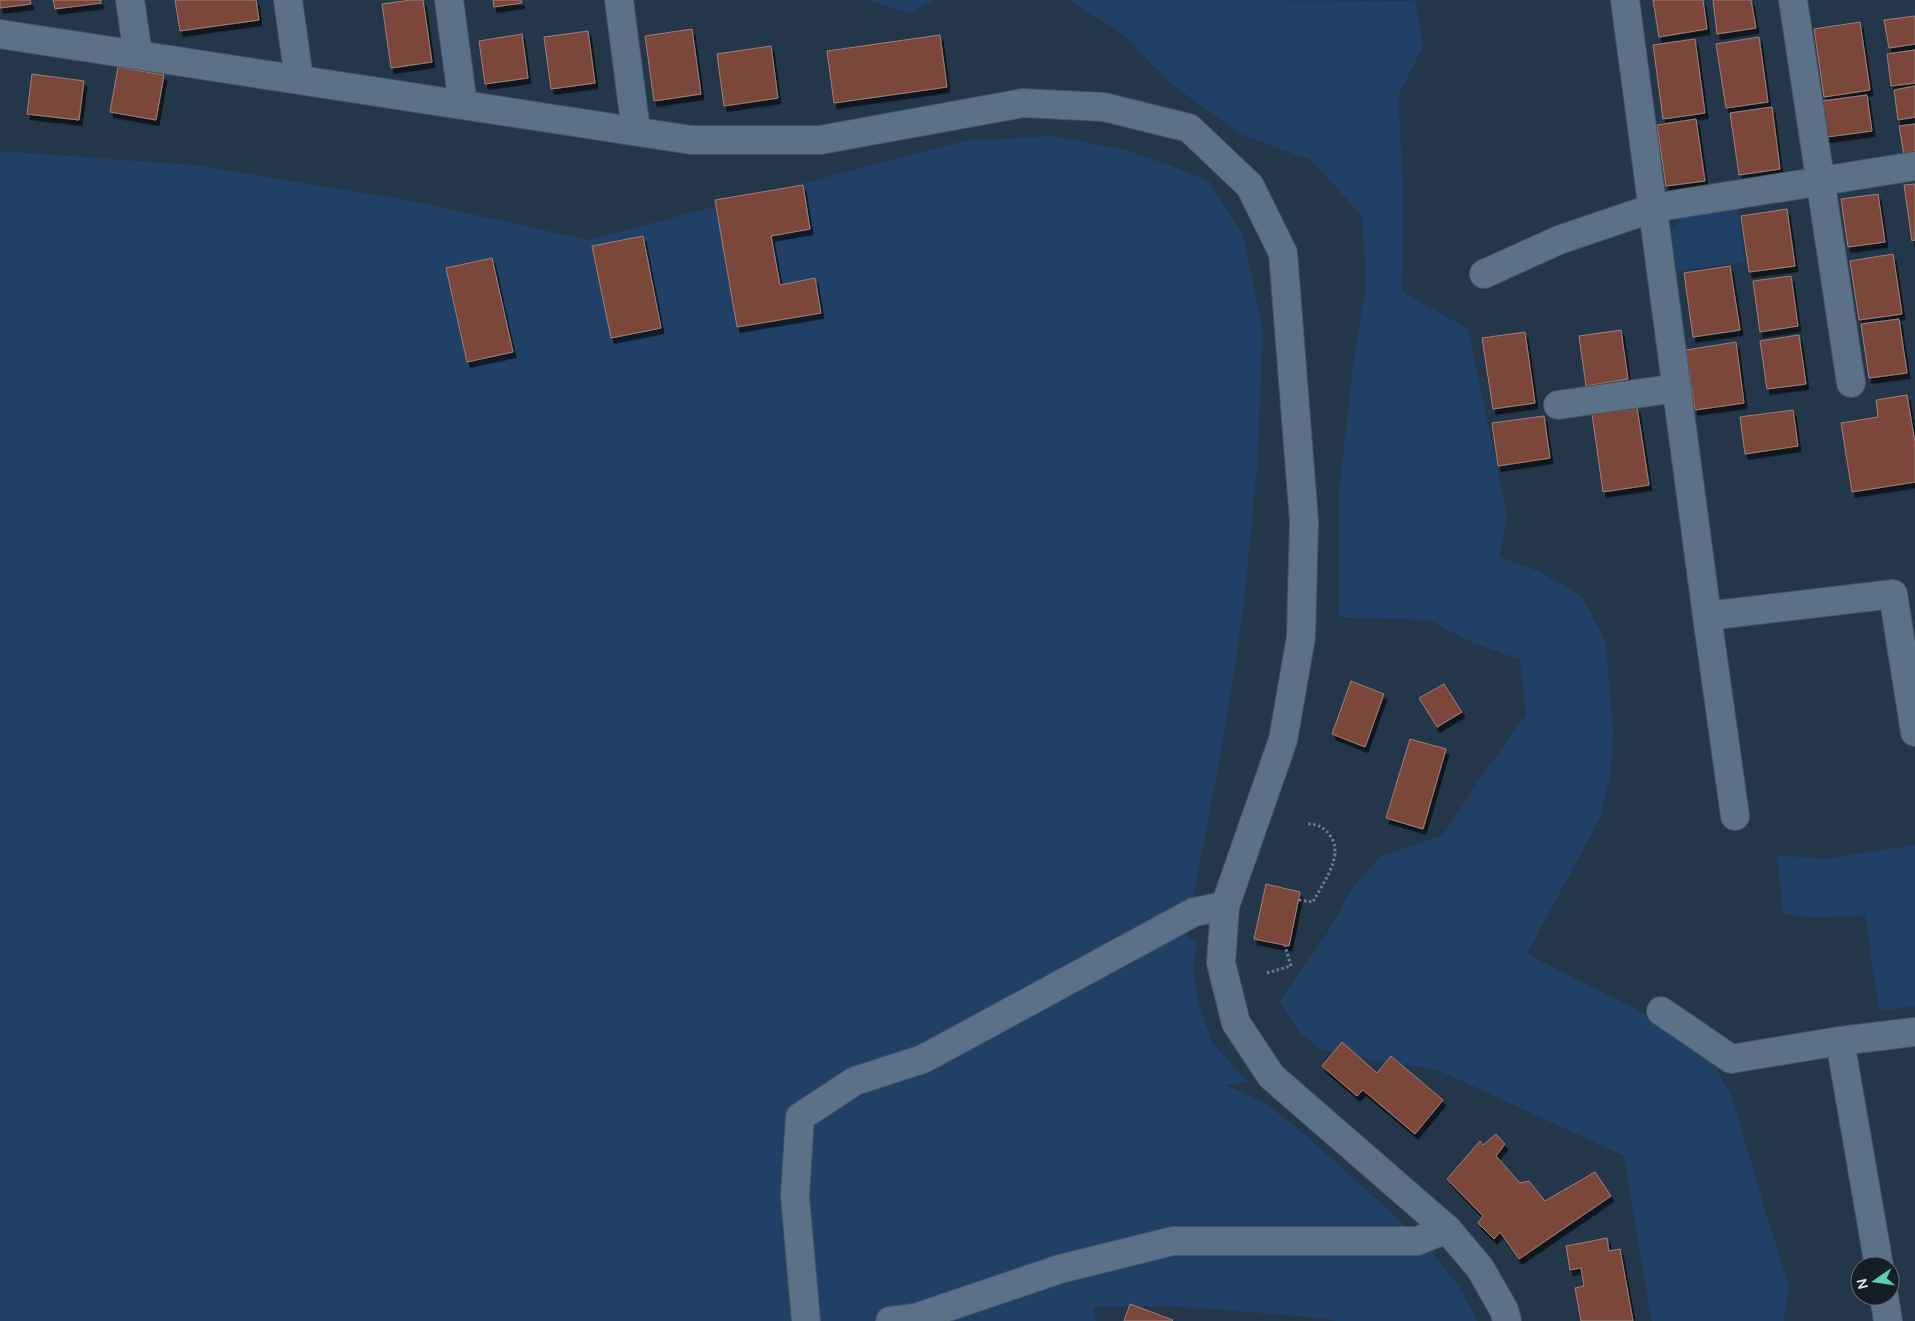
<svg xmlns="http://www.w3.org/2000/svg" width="1915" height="1321" font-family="'DM Sans',sans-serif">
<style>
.green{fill:#204065}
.building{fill:#7b473a;stroke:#a07f77;filter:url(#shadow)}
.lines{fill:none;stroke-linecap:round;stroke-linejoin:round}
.street-casing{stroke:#445464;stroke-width:30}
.secondary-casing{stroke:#445464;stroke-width:30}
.path{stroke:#6e7d8e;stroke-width:3;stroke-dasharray:2.5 2.5;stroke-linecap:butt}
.street{stroke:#5c7087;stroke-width:28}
.secondary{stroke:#5c7087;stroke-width:28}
</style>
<defs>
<filter id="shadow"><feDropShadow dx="3" dy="5.5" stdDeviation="0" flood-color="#0009"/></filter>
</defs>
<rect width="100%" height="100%" fill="#24364a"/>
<g class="green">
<polygon points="867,0 934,0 908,13"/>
<polygon points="1070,0 1415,1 1423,47 1398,96 1403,188 1402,292 1468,329 1507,514 1500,557 1541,572 1582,597 1606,642 1613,731 1611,773 1600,818 1527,954 1703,1043 1732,1098 1769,1223 1789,1286 1784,1321 1652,1321 1624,1156 1438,1070 1343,1055 1319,1048 1300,1033 1280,1001 1328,932 1353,887 1381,856 1443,835 1484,773 1526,715 1520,660 1469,641 1429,620 1339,617 1339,492 1353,365 1366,283 1362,216 1311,160 1240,134 1170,83 1123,34"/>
<path d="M1051,136l72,13 43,15 43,17 34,54 20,96 -6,137 -14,144 -18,118 -37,197 -4,5 13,12 -4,26 7,40 13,34 35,38 -22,3c12,6 26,11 38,18 33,23 60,49 90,76 46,42 98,83 123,142h-139l-38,-5 -130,-10 -77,1 3,14h-1096v-1170l193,14 215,35 180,40 376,-99z"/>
<polygon points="1738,205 1744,262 1677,271 1671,233 1683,214"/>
<polygon points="1915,845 1915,1006 1879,1011 1865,915 1820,918 1783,914 1777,855 1824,859"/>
</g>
<g class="building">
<polygon points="0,0 30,0 31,4 0,8"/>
<polygon points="53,0 101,0 101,3 55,9"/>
<polygon points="175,0 256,0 259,20 180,31"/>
<polygon points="411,0 423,0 432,62 391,68 382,4"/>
<polygon points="493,0 521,0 522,3 494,7"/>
<polygon points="1653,0 1703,0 1707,29 1659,37"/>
<polygon points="1713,0 1751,0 1756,28 1717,34"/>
<polygon points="1915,16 1915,44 1889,48 1884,20"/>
<polygon points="1860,22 1870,90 1824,97 1814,29"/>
<polygon points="692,29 701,94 654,101 645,36"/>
<polygon points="588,31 595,83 551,89 544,37"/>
<polygon points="522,34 528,78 485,84 479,41"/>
<polygon points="940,35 947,87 834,103 827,51"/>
<polygon points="1759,37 1768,102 1726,108 1716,44"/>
<polygon points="1695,39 1705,113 1663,119 1653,45"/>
<polygon points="771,46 778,98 724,106 717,54"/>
<polygon points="1915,50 1915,83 1891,86 1887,54"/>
<polygon points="118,67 164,75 156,120 110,112"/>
<polygon points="32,74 84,81 79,120 27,114"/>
<polygon points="1915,86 1915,117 1898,120 1894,90"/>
<polygon points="1867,95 1872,131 1827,137 1822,101"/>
<polygon points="1772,107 1780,169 1739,175 1730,113"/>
<polygon points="1696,119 1705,181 1666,186 1657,125"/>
<polygon points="1915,124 1915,154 1904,155 1899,126"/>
<polygon points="1915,184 1915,240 1912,241 1904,185"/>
<polygon points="803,185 810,229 771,236 780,285 815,278 821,313 737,327 715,200"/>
<polygon points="1878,194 1885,242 1848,247 1841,199"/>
<polygon points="1787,209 1795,266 1749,272 1741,216"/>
<polygon points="643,236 661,328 611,338 592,246"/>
<polygon points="1893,254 1902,314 1859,320 1850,261"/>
<polygon points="492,258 513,352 467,362 446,268"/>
<polygon points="1730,266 1740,330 1693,337 1684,273"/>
<polygon points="1791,276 1798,326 1760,332 1753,281"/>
<polygon points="1899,319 1907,373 1869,378 1861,324"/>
<polygon points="1621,330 1628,379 1586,386 1579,336"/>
<polygon points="1525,332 1535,403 1493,409 1482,338"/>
<polygon points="1799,335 1806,384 1767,389 1760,341"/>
<polygon points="1736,342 1744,403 1695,410 1686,350"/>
<polygon points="1907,395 1915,443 1915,482 1852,492 1841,423 1878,417 1876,400"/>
<polygon points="1637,407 1649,485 1603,492 1592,414"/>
<polygon points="1793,410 1798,446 1745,454 1740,417"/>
<polygon points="1544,416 1550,458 1498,466 1492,423"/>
<polygon points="1351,681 1384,694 1365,747 1332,734"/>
<polygon points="1444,684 1462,712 1437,727 1419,698"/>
<polygon points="1410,739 1446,749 1423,829 1386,818"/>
<polygon points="1266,884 1300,892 1289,946 1254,939"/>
<polygon points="1342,1042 1377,1073 1391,1056 1443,1100 1415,1134 1363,1090 1357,1096 1322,1066"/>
<polygon points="1496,1134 1505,1144 1496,1156 1520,1183 1529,1181 1545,1201 1595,1172 1611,1196 1519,1259 1500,1232 1494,1239 1478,1223 1483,1216 1447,1179 1480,1141 1483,1145"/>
<polygon points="1607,1238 1609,1251 1620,1249 1633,1321 1581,1321 1575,1288 1584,1286 1581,1268 1570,1270 1566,1246"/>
<polygon points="1130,1304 1173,1320 1172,1321 1124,1321"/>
</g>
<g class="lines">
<g class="street-casing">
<g id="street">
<polyline points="130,0 138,55"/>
<polyline points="288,0 299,79"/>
<polyline points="449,0 463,105"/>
<polyline points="619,0 636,131"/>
<polyline points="1625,0 1707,616 1893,594 1915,732"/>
<polyline points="1793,0 1851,383"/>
<polyline points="1484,274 1559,240 1653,208 1915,166"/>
<polyline points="1558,405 1677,388"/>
<polyline points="1707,616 1735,816"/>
<polyline points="1661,1011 1731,1059 1840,1041"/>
<polyline points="1879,1266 1840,1041 1915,1032"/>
<polyline points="1884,1296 1888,1321"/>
<polyline points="806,1321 795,1196 800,1117 855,1081 923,1059 1194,912 1225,906"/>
<polyline points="890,1321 915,1318 1060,1269 1173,1241 1417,1241 1447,1229"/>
</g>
</g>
<g class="secondary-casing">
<polyline id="secondary" points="0,34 691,140 820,140 1023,103 1104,107 1189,128 1250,186 1283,253 1304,521 1301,637 1283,740 1225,906 1221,963 1236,1023 1271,1076 1447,1229 1480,1268 1504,1310 1507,1321"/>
</g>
<g class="path">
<path d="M1299,900l14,2c9,-18 31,-45 18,-65 -6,-9 -13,-13 -23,-13"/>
<polyline points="1267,973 1291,966 1285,946"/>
</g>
<use href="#street" class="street"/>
<use href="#secondary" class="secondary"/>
</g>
<g transform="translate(1875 1281) rotate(257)"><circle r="24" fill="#151d26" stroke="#626b76"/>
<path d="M0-4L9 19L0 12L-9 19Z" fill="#5eceb8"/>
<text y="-8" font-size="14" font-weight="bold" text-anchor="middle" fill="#d5e0ed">N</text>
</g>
</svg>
